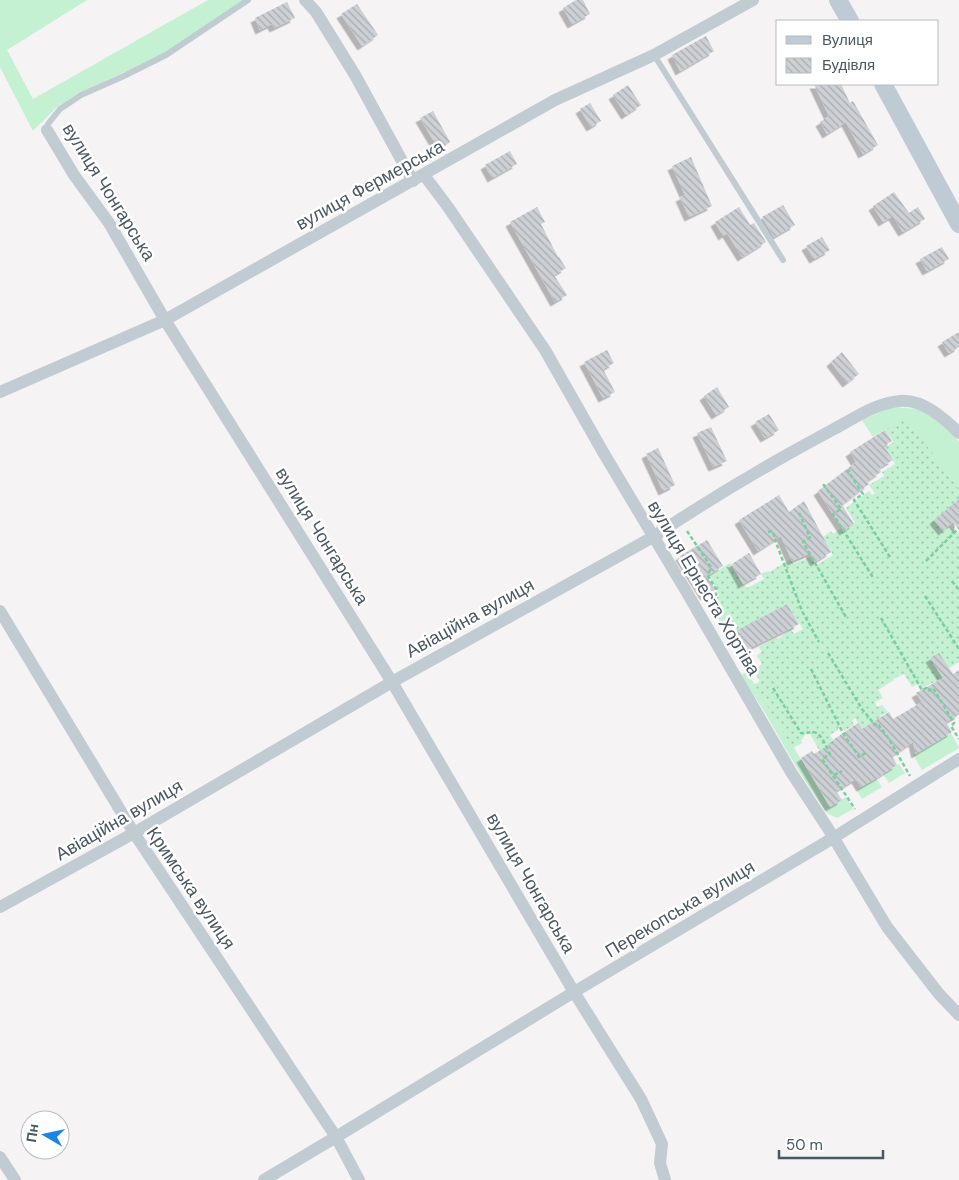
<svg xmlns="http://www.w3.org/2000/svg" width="959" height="1180" font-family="'DM Sans',sans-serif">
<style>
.grass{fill:#c3f1d1}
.garden{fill:url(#garden-dots)}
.building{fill:url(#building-back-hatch);filter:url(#shadow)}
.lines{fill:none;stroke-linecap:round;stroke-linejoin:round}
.path{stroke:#7acf9f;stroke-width:2.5;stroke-dasharray:4 2.5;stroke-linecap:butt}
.lane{stroke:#c1cbd2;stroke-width:6}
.street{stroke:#c1cbd2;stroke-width:12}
.secondary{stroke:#bfcbd4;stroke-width:18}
.labels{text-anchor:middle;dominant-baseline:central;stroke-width:5;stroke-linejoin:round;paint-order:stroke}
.street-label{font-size:18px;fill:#4a5861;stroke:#fff}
</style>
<defs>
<pattern id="garden-dots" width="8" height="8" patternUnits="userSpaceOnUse" patternTransform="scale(1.25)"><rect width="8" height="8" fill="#c3f1d1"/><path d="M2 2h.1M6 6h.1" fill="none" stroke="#a0c6ad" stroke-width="1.8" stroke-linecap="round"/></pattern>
<pattern id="building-back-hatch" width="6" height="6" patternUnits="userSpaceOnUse" patternTransform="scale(1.25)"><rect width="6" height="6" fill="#cdd0d5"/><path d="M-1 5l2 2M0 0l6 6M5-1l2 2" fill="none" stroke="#a8acb0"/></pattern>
<filter id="shadow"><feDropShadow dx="-4.5" dy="4.5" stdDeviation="0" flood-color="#0004"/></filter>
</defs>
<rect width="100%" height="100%" fill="#f5f3f3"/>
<g class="grass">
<polygon points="0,0 87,0 7,50 33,99 208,0 245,0 158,57 78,93 57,107 33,131 0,67"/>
<polygon points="892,407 919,409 936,419 949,430 959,442 959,489 905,417 873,437 862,420"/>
<path d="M747,672l83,134 16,-9 7,12 -16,9 -9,-4c-23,-30 -41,-63 -60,-96 -8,-15 -19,-28 -27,-43z"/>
<polygon points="951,733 959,748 922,770 913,755"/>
<polygon points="899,764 905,773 889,783 883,774"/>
<polygon points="876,778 882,787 862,799 857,790"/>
</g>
<polygon class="garden" points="905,416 959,489 959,499 934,520 943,531 949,525 956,533 959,532 959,662 949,668 937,669 943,678 920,689 917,684 912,687 904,674 893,679 894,680 878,690 883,698 875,702 877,707 882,705 888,712 880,716 881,718 862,729 855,718 852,721 854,725 844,731 841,726 838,728 838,730 830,735 836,745 823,757 810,734 806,734 801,741 802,743 793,748 754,685 760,681 753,670 762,664 757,655 762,652 759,647 776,638 778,639 791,629 794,634 803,629 787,604 733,633 731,629 725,632 707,600 713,596 715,598 719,596 717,590 709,576 730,563 743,584 747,588 764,579 761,574 768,571 769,572 791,559 793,564 811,557 817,565 833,555 823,537 831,531 833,534 842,528 844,531 855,523 846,508 869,491 872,495 875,493 869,485 884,476 882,472 895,464 890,455 880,448 885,445 886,447 894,442 885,430"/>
<g class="building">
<polygon points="576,0 583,0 590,14 572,24 563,8"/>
<polygon points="287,2 295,18 274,28 272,24 260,30 255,18"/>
<polygon points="357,4 378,35 362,46 341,14"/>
<polygon points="706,36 714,51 680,71 672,55"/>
<polygon points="814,84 841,84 850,103 853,101 878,145 863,154 846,122 827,134 820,122 829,116"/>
<polygon points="628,85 641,105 626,115 613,95"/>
<polygon points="590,103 601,121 591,127 580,109"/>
<polygon points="433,111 450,142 439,150 420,118"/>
<polygon points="510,151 517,164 492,178 485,165"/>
<polygon points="691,157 712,206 689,217 680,197 685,195 672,166"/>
<polygon points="894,192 909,213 918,207 925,219 903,232 893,216 883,222 873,206"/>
<polygon points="783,205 795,225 774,237 762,217"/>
<polygon points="537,207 545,222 541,224 558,257 559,257 566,268 554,275 567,295 555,302 510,222"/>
<polygon points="739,207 750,225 754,223 766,242 742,257 727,233 723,236 715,222"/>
<polygon points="822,237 830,250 814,259 806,246"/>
<polygon points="942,247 949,259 927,271 920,259"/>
<polygon points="959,332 959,347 949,353 942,342"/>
<polygon points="607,350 614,363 603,369 615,392 603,398 584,362"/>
<polygon points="842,352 859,374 847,383 831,362"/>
<polygon points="717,387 729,407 716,415 704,396"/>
<polygon points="769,414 779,430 765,438 755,422"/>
<polygon points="711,427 727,461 713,467 697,433"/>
<polygon points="885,430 892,441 884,446 893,460 879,468 881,472 867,481 869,484 842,505 854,524 844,531 818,491 856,462 850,452"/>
<polygon points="658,448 675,485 663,491 646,454"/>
<polygon points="779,495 789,512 804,501 831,552 815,562 810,553 792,561 781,536 758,551 739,520"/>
<polygon points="959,499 959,530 953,522 943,531 934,520"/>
<polygon points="707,540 723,566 707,576 715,590 705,596 680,556"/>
<polygon points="749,553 761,574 743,584 732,564"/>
<polygon points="787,604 799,624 742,652 732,633"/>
<polygon points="939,653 953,674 959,670 959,715 946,722 952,732 916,754 913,742 892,756 897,765 875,779 861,787 856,779 836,791 842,800 830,807 801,758 812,751 814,754 834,742 833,740 858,723 862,729 889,712 893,719 922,702 916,693 943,678 930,658"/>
</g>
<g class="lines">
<g class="path">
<polyline points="850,470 848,471 863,494 854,500 890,557"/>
<polyline points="823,486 824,485 841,509 833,514 874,579"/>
<polyline points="799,513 810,537 803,542 846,617"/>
<polyline points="687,531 711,567 708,576 716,589 716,595 714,596"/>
<polyline points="768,532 772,531 776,539 775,540 802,611 819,642"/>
<polyline points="926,561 959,528"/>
<polyline points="952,581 959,590"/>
<polyline points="925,596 959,649"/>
<polyline points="881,618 922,690 926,688 928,691 933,688 954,723 951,726 959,739"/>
<polyline points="828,653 862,709 875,725 877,723 889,739 910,776"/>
<polyline points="811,669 843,733 859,757 867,752"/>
<path d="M773,688l28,45c4,1 7,-1 12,-1 9,1 13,15 17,22l-8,5 33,50"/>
<polyline points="834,775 842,771"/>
</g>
<g class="lane">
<polyline points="654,55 783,260"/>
<polyline points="47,130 48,124 60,109 81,95 124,76 166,55 248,0"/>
</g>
<g class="street">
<polyline points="305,0 316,12 355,75 413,181"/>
<polyline points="47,130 74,175 109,223 165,320 392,682 574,992 641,1099 662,1144 660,1163 665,1180"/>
<polyline points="424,175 448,207 545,350 603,452 686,591 791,772 829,830 887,927 939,994 959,1015"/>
<polyline points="0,392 165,320 555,100 654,55 753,0"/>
<polyline points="0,611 134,833 336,1137 359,1180"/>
<path d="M0,907l134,-74 258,-151 261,-145c58,-39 119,-75 181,-108 21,-11 42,-26 66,-28 23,-2 45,18 59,32"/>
<polyline points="0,1157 15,1180"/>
<polyline points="264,1180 336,1137 574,992 833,838 959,759"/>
</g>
<g class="secondary">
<polyline points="838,0 850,21"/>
<polyline points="883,84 959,224"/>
</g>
</g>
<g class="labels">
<g class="street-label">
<text transform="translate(370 185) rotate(-29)">вулиця Фермерська</text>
<text transform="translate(109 192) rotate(58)">вулиця Чонгарська</text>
<text transform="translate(322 536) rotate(58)">вулиця Чонгарська</text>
<text transform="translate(704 588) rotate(59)">вулиця Ернеста Хортіва</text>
<text transform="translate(470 618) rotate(-29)">Авіаційна вулиця</text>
<text transform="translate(119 820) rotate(-30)">Авіаційна вулиця</text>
<text transform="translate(531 883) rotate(60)">вулиця Чонгарська</text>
<text transform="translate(191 888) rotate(56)">Кримська вулиця</text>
<text transform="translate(680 909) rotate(-31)">Перекопська вулиця</text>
</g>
</g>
<rect x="776" y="20" width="162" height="65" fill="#ffffff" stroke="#b7bcc0"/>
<rect x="786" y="36" width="25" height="8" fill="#bfcbd4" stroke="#b7bcc0"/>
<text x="822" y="45" font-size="15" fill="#4a5861">Вулиця</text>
<rect x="786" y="58" width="25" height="15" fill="url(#building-back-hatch)" stroke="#b7bcc0"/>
<text x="822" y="70" font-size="15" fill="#4a5861">Будівля</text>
<g transform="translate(45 1135) rotate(279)"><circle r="24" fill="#ffffff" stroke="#b7bcc0"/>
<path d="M0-4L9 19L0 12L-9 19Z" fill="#1b84e7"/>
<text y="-8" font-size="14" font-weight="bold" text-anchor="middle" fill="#4a5861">Пн</text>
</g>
<path d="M779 1150v8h104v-8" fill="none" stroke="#4a5861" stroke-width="2.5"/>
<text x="786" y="1150" font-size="15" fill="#4a5861" stroke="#ffffff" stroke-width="4" paint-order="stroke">50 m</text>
</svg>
